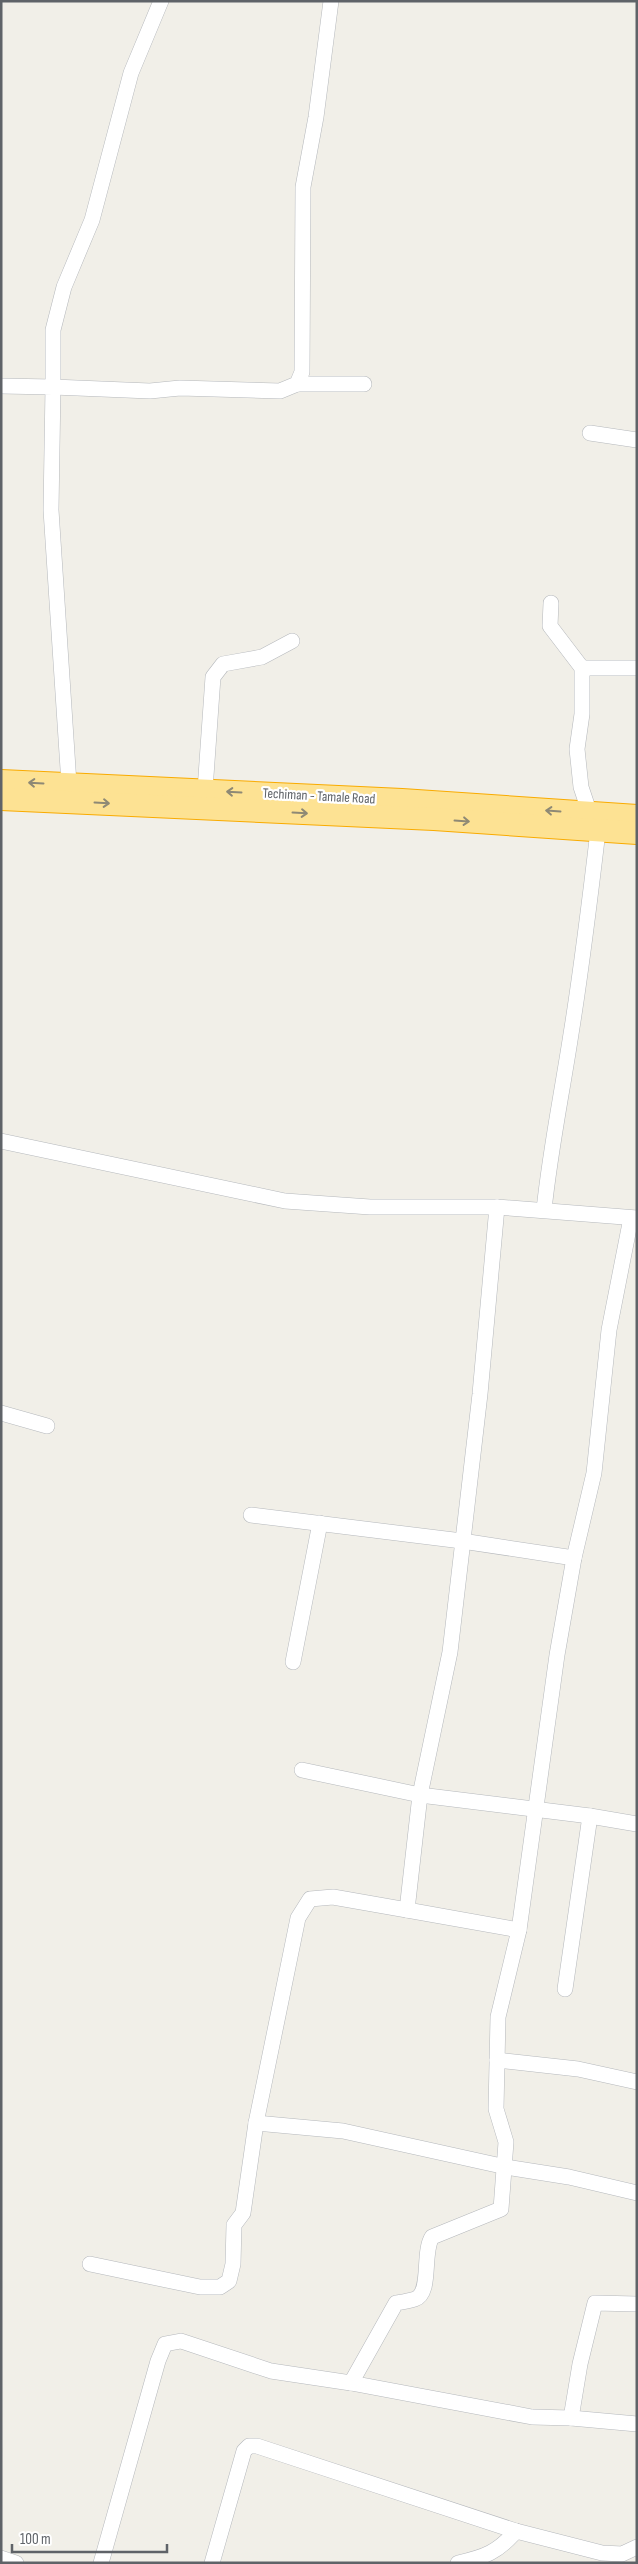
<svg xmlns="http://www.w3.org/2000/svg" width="638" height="2564" font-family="'Sofia Sans Condensed',sans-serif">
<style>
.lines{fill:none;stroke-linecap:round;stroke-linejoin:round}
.minor-casing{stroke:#b5b8bc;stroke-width:16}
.highway-casing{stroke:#f9ab00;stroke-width:24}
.minor{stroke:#fff;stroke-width:15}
.highway{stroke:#fde293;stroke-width:22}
.oneway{stroke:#8e8975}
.labels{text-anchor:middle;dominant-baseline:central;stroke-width:4.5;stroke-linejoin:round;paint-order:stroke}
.street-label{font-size:14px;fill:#5f6368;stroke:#fff}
</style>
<rect width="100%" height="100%" fill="#f1efe8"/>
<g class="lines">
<g class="minor-casing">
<g id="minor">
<polyline points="161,1 131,73 92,220 64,287 53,330 53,387 150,391 180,388 280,391 297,384 302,372 303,187 316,117 331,1"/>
<polyline points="297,384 364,384"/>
<polyline points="1,386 53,387 51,510 69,784"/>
<polyline points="590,433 637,440"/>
<polyline points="551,603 550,626 582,668 582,714 577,749 581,787 590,814"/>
<polyline points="582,668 637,668"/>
<polyline points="205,790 213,677 223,664 262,657 292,641"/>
<polyline points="1,1141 285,1201 370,1207 497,1207 637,1218"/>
<polyline points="497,1207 480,1394 450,1652 420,1795 407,1910 519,1930"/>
<path d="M544,1210c6,-59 18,-117 27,-176 11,-68 19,-135 27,-203"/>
<polyline points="1,1413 47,1426"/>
<polyline points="251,1515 462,1541 574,1558"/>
<polyline points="293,1662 320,1523"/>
<polyline points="302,1770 420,1795 590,1816 637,1824"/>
<polyline points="565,1989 590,1816"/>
<polyline points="497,2060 578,2069 637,2082"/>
<polyline points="256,2123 343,2131 506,2167 569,2177 637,2193"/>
<polyline points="90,2264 200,2287 220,2287 229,2281 233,2264 234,2225 243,2213 256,2123 298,1918 310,1899 333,1897 407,1910"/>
<path d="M351,2383l45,-80c6,-1 13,-2 19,-4 17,-6 7,-46 17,-62l69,-28 5,-67 -10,-33 2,-92 21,-87 38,-275 17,-97 20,-85 15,-143 22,-112"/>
<polyline points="571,2418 580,2364 595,2303 637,2304"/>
<polyline points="1,2558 16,2563"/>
<polyline points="101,2563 158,2361 165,2344 181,2341 271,2371 351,2383 532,2417 571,2418 637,2424"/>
<polyline points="212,2563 244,2451 249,2446 257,2446 516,2531 602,2553 622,2554 637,2547"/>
<path d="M458,2563c27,-6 40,-11 58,-32"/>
</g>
</g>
<g class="highway-casing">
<g id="highway">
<polyline points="1,781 402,800 637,816"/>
<polyline points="1,799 434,819 637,833"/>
</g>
</g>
<use href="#minor" class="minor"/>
<use href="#highway" class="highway"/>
</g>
<defs><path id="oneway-shaft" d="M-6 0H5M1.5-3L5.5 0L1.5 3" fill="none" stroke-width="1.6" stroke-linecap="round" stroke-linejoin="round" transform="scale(1.25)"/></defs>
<g class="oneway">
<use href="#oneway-shaft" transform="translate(36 783) rotate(-177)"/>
<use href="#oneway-shaft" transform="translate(234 792) rotate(-177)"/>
<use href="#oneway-shaft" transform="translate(102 803) rotate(3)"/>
<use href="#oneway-shaft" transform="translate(553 811) rotate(-176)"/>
<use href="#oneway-shaft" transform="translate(300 813) rotate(3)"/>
<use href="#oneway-shaft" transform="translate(462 821) rotate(4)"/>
</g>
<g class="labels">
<g class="street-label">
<text transform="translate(319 796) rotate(3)">Techiman - Tamale Road</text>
</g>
</g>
<rect width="638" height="2564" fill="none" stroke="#5f6368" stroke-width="5"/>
<path d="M12 2544v8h155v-8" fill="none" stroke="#5f6368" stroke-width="2.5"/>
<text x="20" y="2544" font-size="15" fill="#5f6368" stroke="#ffffff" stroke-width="4" paint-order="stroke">100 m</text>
</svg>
